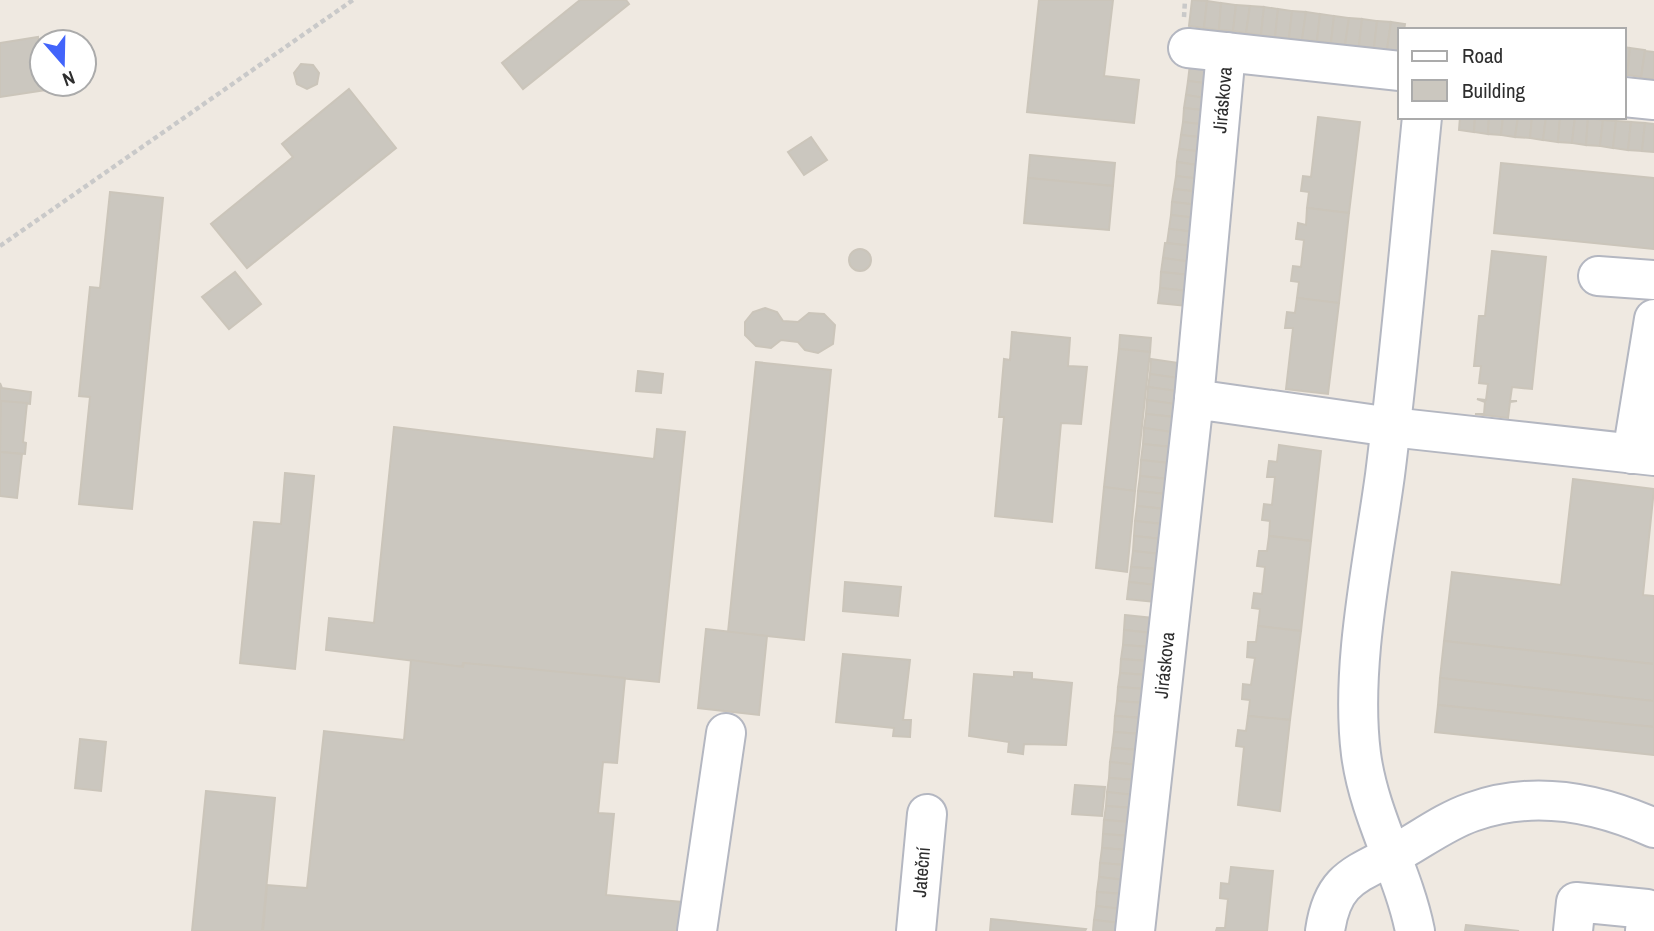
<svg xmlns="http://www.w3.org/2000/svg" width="1654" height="931" font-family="'Archivo Narrow',sans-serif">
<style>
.building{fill:#cbc7bf;stroke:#cbc5ba;stroke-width:2}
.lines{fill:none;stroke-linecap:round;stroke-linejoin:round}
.minor-casing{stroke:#b4b7c1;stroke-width:42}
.path{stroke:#c9c9c9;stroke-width:4.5;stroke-dasharray:5 3.5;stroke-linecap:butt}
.minor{stroke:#fff;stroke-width:38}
.labels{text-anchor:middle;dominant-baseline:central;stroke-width:6;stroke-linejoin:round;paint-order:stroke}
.street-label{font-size:19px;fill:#2e2e2e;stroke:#fff}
</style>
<rect width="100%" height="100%" fill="#efe9e1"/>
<g class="building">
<polygon points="580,0 626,0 629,4 523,89 502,63"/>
<polygon points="1039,0 1113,0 1104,76 1139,80 1134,123 1027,112"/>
<polygon points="1192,0 1207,1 1204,28 1189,26"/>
<polygon points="1207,1 1221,3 1219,30 1204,28"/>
<polygon points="1221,3 1236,5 1233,31 1219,30"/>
<polygon points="1236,5 1250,6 1246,33 1233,31"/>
<polygon points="1250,6 1264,7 1261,35 1246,33"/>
<polygon points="1264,7 1278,9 1275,37 1261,35"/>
<polygon points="1278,9 1292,11 1289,38 1275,37"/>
<polygon points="1292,11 1306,12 1302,40 1289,38"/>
<polygon points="1306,12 1320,14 1317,41 1302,40"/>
<polygon points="1320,14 1334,16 1331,43 1317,41"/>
<polygon points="1334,16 1349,18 1345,45 1331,43"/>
<polygon points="1349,18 1362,19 1359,46 1345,45"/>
<polygon points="1362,19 1377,21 1374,48 1359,46"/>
<polygon points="1377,21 1391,22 1387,50 1374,48"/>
<polygon points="1391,22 1405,24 1404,30 1400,30 1400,51 1387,50"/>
<polygon points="38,37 42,84 46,90 0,97 0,43"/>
<polygon points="1624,47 1630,48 1627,75 1624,75"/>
<polygon points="1630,48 1645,50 1641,77 1627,75"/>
<polygon points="1645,51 1654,52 1654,79 1641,78"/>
<polygon points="301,64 313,65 319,73 317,84 307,89 297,84 294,73"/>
<polygon points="1190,64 1216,68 1214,84 1188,81"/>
<polygon points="1188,81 1214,84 1212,99 1186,95"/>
<polygon points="349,89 396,148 247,268 211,224 293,157 282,144"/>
<polygon points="1186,95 1212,99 1210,111 1184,108"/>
<polygon points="1184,108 1210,111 1209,125 1183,122"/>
<polygon points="1318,117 1360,122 1349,213 1307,208 1309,192 1301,191 1303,176 1311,177"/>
<polygon points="1460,117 1475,117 1474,132 1459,130"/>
<polygon points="1475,117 1489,117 1488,134 1474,132"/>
<polygon points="1489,117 1503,117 1501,135 1488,134"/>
<polygon points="1503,117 1518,117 1515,137 1501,135"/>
<polygon points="1518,117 1532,117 1530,138 1515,137"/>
<polygon points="1532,117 1546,117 1543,140 1530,138"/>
<polygon points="1546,117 1560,117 1558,142 1543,140"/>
<polygon points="1560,117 1575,117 1572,143 1558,142"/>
<polygon points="1575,117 1588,118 1586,145 1572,143"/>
<polygon points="1588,118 1603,120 1600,146 1586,145"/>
<polygon points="1603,120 1616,121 1613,148 1600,146"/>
<polygon points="1616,121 1631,122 1628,150 1613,148"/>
<polygon points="1183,122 1209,125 1207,138 1181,135"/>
<polygon points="1631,122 1645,123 1642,151 1628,150"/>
<polygon points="1645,123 1654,124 1654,152 1642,151"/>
<polygon points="1181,135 1207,138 1205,152 1179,149"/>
<polygon points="811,137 827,160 804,175 788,152"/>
<polygon points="1179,149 1205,152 1204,166 1177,162"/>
<polygon points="1030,155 1115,163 1113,186 1028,178"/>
<polygon points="1177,162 1204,166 1202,179 1176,176"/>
<polygon points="1501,163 1654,178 1654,249 1494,233"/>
<polygon points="1176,176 1202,179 1200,192 1174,189"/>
<polygon points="1028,178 1113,186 1109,230 1024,223"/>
<polygon points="1174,189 1200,192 1199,205 1172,202"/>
<polygon points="110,192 163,198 132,509 79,504 90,397 79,396 90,287 100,288"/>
<polygon points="1172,202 1199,205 1197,218 1171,215"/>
<polygon points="1307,208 1349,213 1339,303 1297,298 1299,282 1291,281 1293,266 1301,267 1304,240 1296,239 1298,223 1306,225"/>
<polygon points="1171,215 1197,218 1196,232 1169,229"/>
<polygon points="1169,229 1196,232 1194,246 1167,243"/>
<polygon points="1165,243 1194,246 1192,262 1163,258"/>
<circle cx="860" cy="260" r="11"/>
<polygon points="1492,251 1546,257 1532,389 1512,387 1510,401 1517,401 1510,402 1508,418 1475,414 1484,414 1485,402 1477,399 1486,400 1488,384 1479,383 1481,366 1474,366 1479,316 1485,316"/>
<polygon points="1163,258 1192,262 1190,275 1161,272"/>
<polygon points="235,272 261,304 229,329 202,297"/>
<polygon points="1161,272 1190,275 1188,291 1160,288"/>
<polygon points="1160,288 1188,291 1187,306 1158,303"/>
<polygon points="1297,298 1339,303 1328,394 1286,389 1293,328 1285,328 1287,312 1295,313"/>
<polygon points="765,308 777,312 783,321 798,322 809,313 824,314 835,325 833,344 818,353 805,350 798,342 781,340 771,348 756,346 745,335 745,322 753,312"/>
<polygon points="1012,332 1070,338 1068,366 1087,367 1081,424 1061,423 1052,522 995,516 1004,417 999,417 1004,359 1010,360"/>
<polygon points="1120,335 1151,338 1150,352 1119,349"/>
<polygon points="1119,349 1150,352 1135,491 1104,487"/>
<polygon points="1151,359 1179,363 1178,378 1150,374"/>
<polygon points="756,362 831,370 804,640 728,632"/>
<polygon points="638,371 663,374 661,393 636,391"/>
<polygon points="1150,374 1178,378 1177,391 1148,387"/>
<polygon points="0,383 2,388 31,392 30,404 1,401 0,409"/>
<polygon points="1148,387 1177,391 1175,404 1147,400"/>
<polygon points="1147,400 1175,404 1174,417 1146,414"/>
<polygon points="1,401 27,403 23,442 26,443 25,454 0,452"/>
<polygon points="1146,414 1174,417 1172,432 1144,428"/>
<polygon points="394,427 654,459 657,429 685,432 659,682 463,663 462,667 326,650 329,618 374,623"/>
<polygon points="1144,428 1172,432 1171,447 1143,444"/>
<polygon points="1143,444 1171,447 1169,463 1141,460"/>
<polygon points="1279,445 1321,451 1311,541 1269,536 1270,521 1262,520 1264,504 1272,505 1275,477 1267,477 1269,461 1277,462"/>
<polygon points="0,452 22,454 17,498 0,496"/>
<polygon points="1141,460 1169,463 1168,479 1140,476"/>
<polygon points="285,473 314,476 295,669 240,663 254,522 281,524"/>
<polygon points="1140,476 1168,479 1166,494 1138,491"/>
<polygon points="1573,479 1654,489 1643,595 1654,596 1654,664 1444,641 1452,572 1561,585"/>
<polygon points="1104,487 1135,491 1127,572 1096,568"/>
<polygon points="1138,491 1166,494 1165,509 1137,506"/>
<polygon points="1137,506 1165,509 1163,524 1135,521"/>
<polygon points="1135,521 1163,524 1162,539 1134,536"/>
<polygon points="1134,536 1162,539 1160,554 1133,551"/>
<polygon points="1269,536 1311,541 1301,631 1258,626 1260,609 1252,608 1254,593 1262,594 1265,567 1257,566 1259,551 1267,551"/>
<polygon points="1133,551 1160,554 1158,569 1131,567"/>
<polygon points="1131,567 1158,569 1157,585 1129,582"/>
<polygon points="845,582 901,587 898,616 843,611"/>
<polygon points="1129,582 1157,585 1155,602 1127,599"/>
<polygon points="1125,615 1153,618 1152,633 1124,630"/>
<polygon points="1258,626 1301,631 1290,720 1248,716 1250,700 1242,699 1243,684 1251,685 1255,658 1247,657 1248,642 1256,642"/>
<polygon points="706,629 767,636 759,715 698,708"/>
<polygon points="1124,630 1152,633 1150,647 1123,645"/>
<polygon points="1444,641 1654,664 1654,701 1440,678"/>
<polygon points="1123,645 1150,647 1149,661 1121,659"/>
<polygon points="843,654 910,660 903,720 911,720 910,737 893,736 894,728 836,722"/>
<polygon points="1121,659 1149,661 1147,675 1120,673"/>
<polygon points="411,660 463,667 464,663 625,678 617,763 603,762 598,813 614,814 606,895 682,902 680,931 263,931 267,885 307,888 324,731 404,740"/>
<polygon points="1014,672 1032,673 1032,679 1072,683 1066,745 1024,744 1023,754 1008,752 1009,742 969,736 974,674 1014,677"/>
<polygon points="1120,673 1147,675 1145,689 1118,687"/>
<polygon points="1440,678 1654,701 1654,727 1438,705"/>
<polygon points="1118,687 1145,689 1144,703 1117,701"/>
<polygon points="1117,701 1144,703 1143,718 1115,716"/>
<polygon points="1438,705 1654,727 1654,755 1435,732"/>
<polygon points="1115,716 1143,718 1141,734 1114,732"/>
<polygon points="1248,716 1290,720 1280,811 1238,805 1244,747 1236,746 1238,730 1246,731"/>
<polygon points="1114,732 1141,734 1139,750 1112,748"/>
<polygon points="80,739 106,742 101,791 75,788"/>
<polygon points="1112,748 1139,750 1138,765 1110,762"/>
<polygon points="1110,762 1138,765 1136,780 1109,778"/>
<polygon points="1109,778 1136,780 1134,795 1107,792"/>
<polygon points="1075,785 1105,787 1102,816 1072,814"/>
<polygon points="206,791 275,798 262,931 192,931"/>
<polygon points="1107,792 1134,795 1133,808 1106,806"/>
<polygon points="1106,806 1133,808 1131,822 1104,820"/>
<polygon points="1104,820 1131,822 1130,836 1103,834"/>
<polygon points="1103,834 1130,836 1128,850 1102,848"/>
<polygon points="1102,848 1128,850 1126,865 1100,863"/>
<polygon points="1100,863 1126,865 1125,880 1099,877"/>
<polygon points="1231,867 1273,871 1267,931 1216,931 1217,928 1225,928 1228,899 1220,898 1221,883 1229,884"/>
<polygon points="1099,877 1125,880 1124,894 1097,892"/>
<polygon points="1097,892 1124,894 1122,909 1096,906"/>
<polygon points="1096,906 1122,909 1121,923 1094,920"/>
<polygon points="991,919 1086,929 1085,931 990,931"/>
<polygon points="1094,920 1121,923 1120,931 1093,931"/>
<polygon points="1466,925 1519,931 1465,931"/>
</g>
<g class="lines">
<g class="minor-casing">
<g id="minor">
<polyline points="1188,48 1400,71"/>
<polyline points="1624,97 1654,100"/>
<polyline points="1598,276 1654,280"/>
<polyline points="1194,399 1226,52"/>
<polyline points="1632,454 1654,319"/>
<polyline points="697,931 726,733"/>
<polyline points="916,931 927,814"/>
<polyline points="1135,931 1194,399 1391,427 1654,456"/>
<path d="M1325,931c7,-49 27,-55 66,-75 27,-14 52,-34 81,-44 61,-22 124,-10 182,16"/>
<path d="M1415,931c-12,-60 -46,-115 -54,-177 -11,-87 12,-191 24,-279 15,-119 25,-238 37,-358"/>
<polyline points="1573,931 1576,902 1647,909 1645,931"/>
</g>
</g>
<g class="path">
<polyline points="1184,17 1185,0"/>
<polyline points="0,246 353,0"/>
</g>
<use href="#minor" class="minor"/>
</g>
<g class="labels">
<g class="street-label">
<text transform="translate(1222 100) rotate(-85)">Jiráskova</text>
<text transform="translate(1164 665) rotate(-84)">Jiráskova</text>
<text transform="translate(921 872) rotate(-85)">Jateční</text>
</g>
</g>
<rect x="1398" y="28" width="228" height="91" fill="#ffffff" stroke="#ababab" stroke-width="2"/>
<rect x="1412" y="51" width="35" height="10" fill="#ffffff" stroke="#ababab" stroke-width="2"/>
<text x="1462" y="63" font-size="21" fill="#2e2e2e">Road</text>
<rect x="1412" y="80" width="35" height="21" fill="#cbc7bf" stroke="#ababab" stroke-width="2"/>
<text x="1462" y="98" font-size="21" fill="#2e2e2e">Building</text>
<g transform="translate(63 63) rotate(160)"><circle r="33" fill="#ffffff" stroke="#ababab" stroke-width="2"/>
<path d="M0-5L12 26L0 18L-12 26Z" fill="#4264fb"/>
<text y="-10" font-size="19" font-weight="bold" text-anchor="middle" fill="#2e2e2e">N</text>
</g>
</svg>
